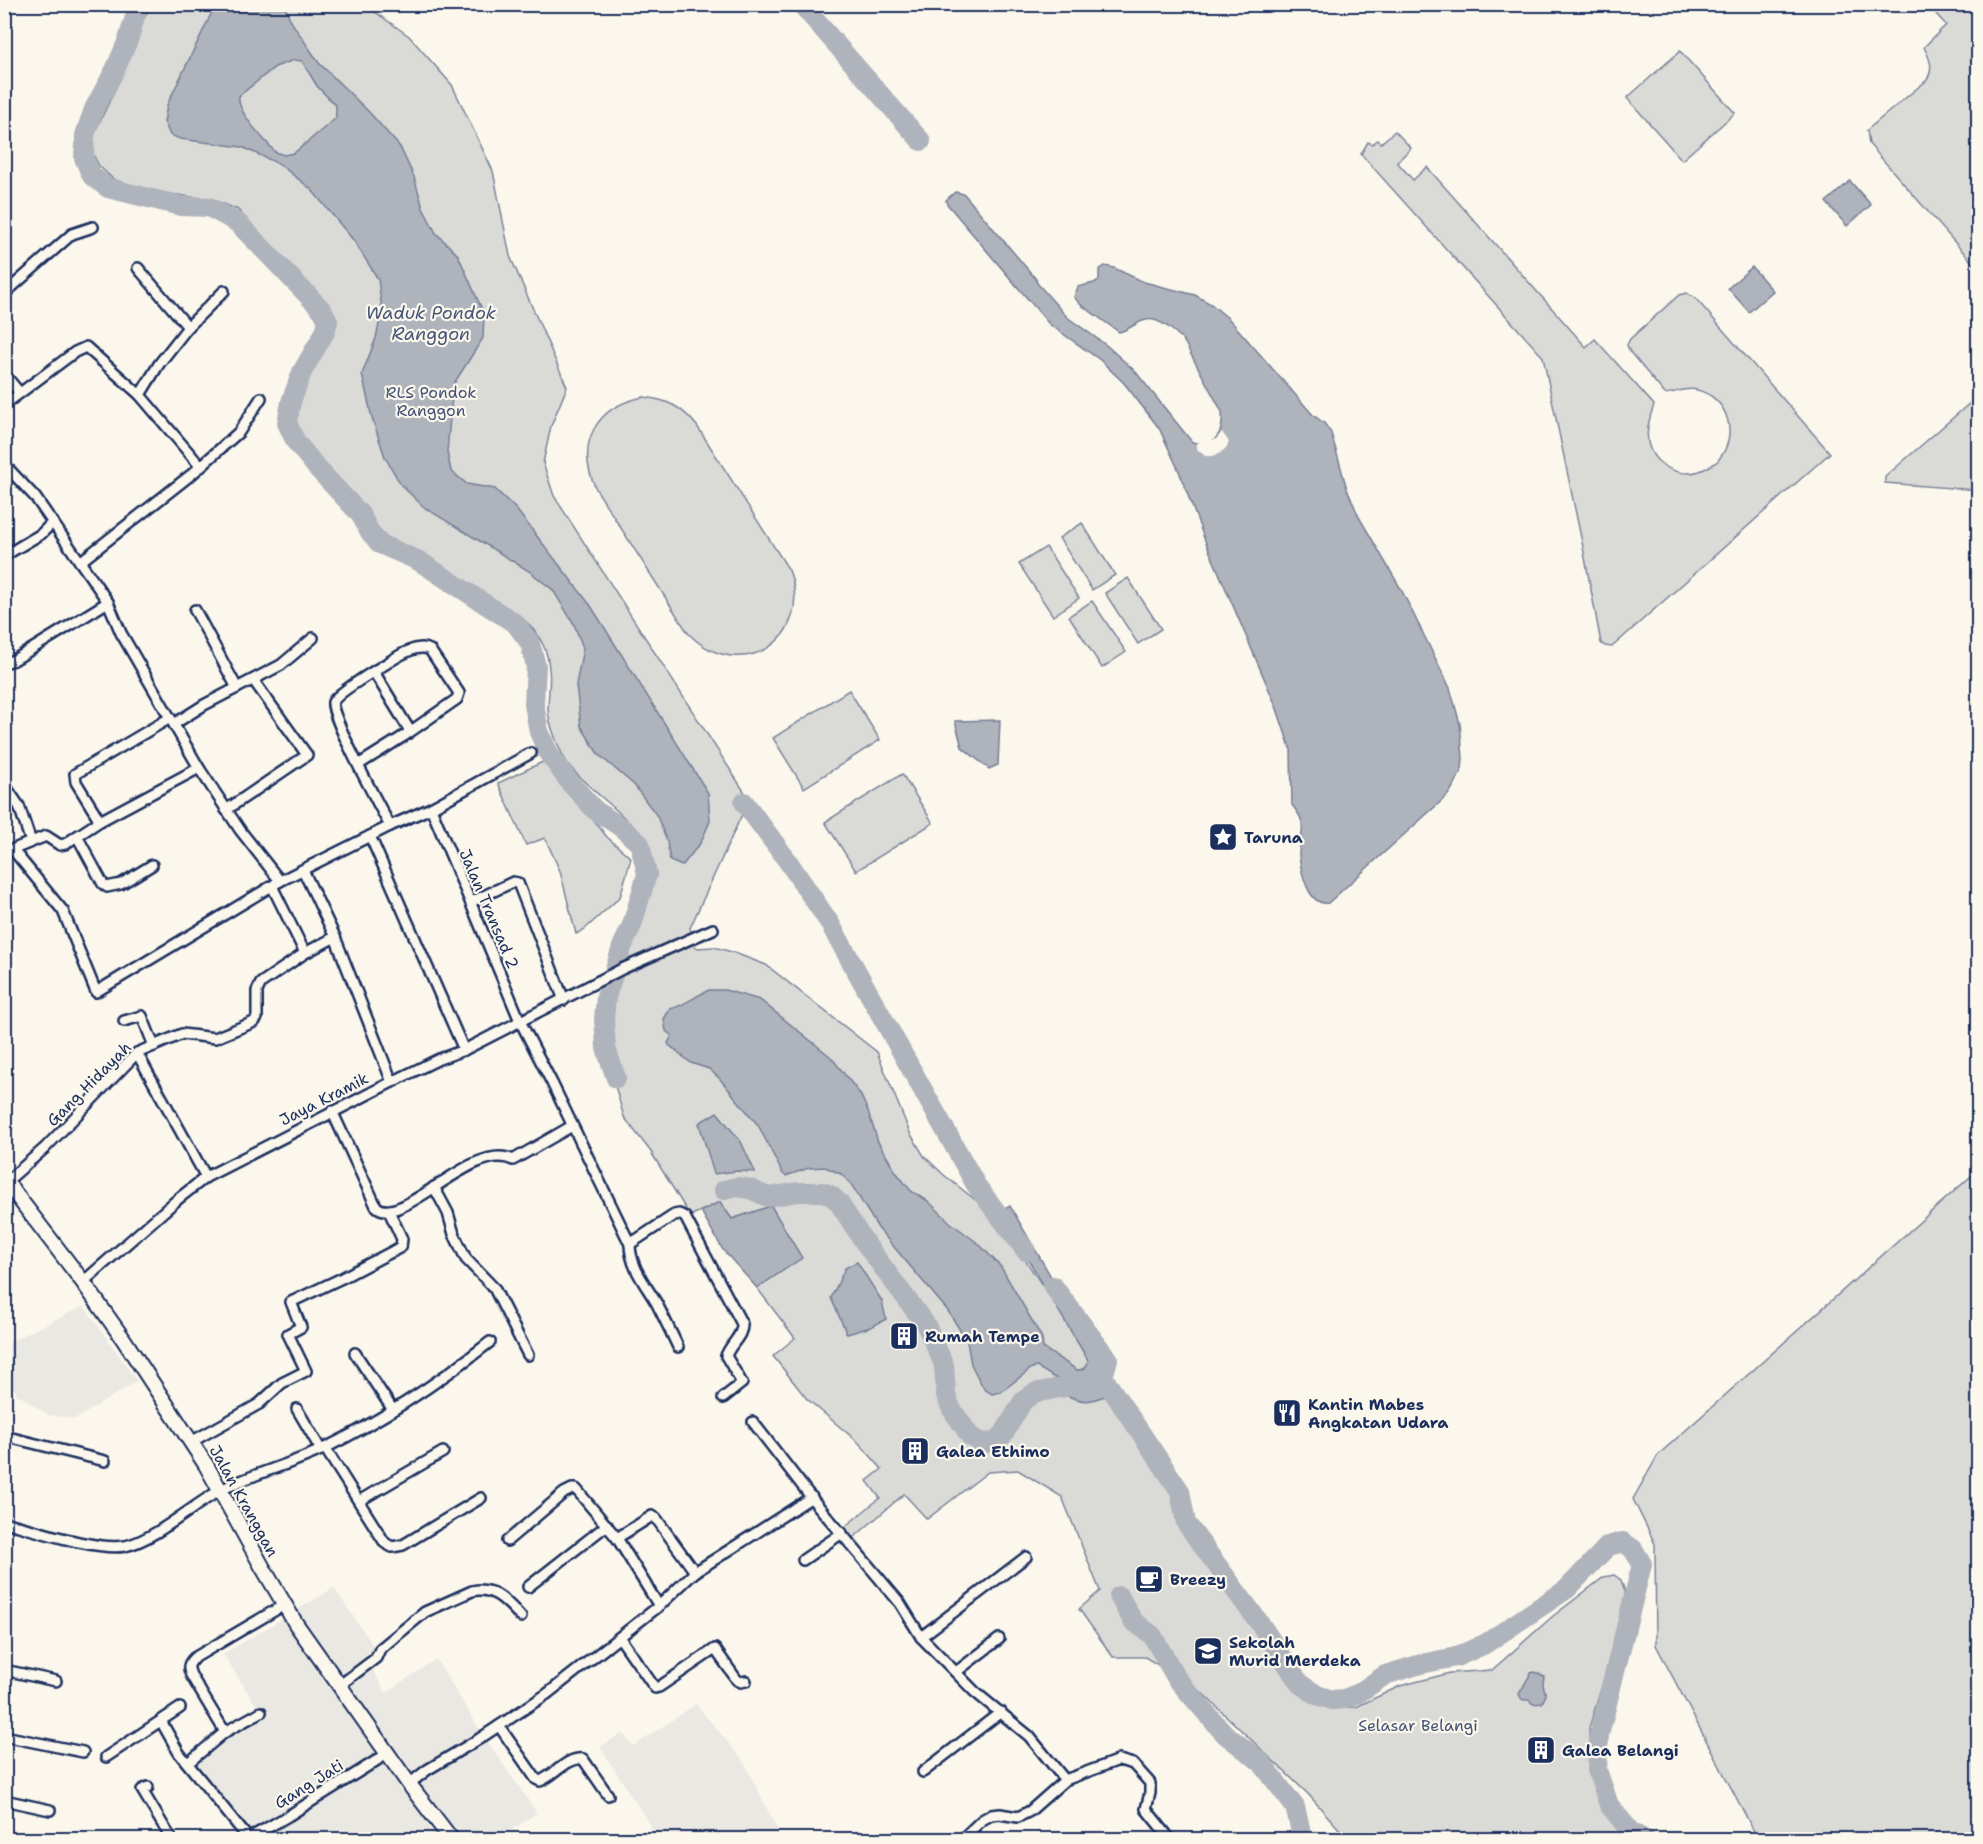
<svg xmlns="http://www.w3.org/2000/svg" width="1983" height="1844" font-family="'Shantell Sans',sans-serif">
<style>
.built{fill:#eae8e2}
.green{fill:#dadad7;stroke:#7a849a;stroke-width:1.5}
.water{fill:#afb3bb;stroke:#747e96;stroke-width:1.5;fill-rule:evenodd}
.pier{fill:#fbf7ec}
.lines{fill:none;stroke-linecap:round;stroke-linejoin:round}
.river{stroke:#afb3bb;stroke-width:20}
.minor-casing{stroke:#1b2f5e;stroke-width:14}
.secondary-casing{stroke:#1b2f5e;stroke-width:18}
.minor{stroke:#fbf7ec;stroke-width:9}
.secondary{stroke:#fbf7ec;stroke-width:14}
.labels{text-anchor:middle;dominant-baseline:central;stroke-width:4.5;stroke-linejoin:round;paint-order:stroke}
.park-label{font-size:16px;fill:#415176;stroke:#fbf7ec}
.poi-label{font-size:16px;font-weight:bold;fill:#1b2f5e;stroke:#fbf7ec;text-anchor:start}
.street-label{font-size:16px;fill:#1b2f5e;stroke:#fbf7ec}
.water-label{font-size:18px;font-style:italic;fill:#47577a;stroke:#fbf7ec}
</style>
<rect width="100%" height="100%" fill="#fbf7ec"/>
<filter id="ink" filterUnits="userSpaceOnUse"><feTurbulence type="fractalNoise" baseFrequency=".0167" numOctaves="2"/><feDisplacementMap in="SourceGraphic" scale="12" xChannelSelector="R" yChannelSelector="G"/><feConvolveMatrix kernelMatrix="1 2 1 2 8 2 1 2 1" color-interpolation-filters="sRGB"/></filter>
<g filter="url(#ink)">
<g class="built">
<polygon points="84,1306 137,1381 76,1419 48,1415 17,1394 5,1376 5,1344"/>
<polygon points="334,1588 383,1660 372,1669 386,1693 436,1659 485,1738 537,1813 497,1839 283,1839 273,1823 252,1838 186,1761 262,1714 223,1654"/>
<polygon points="696,1704 744,1762 782,1839 659,1839 600,1747 622,1733 634,1746"/>
</g>
<g class="green">
<path d="M151,5h214l44,31 43,49 41,86 17,85 57,131 -16,39 -8,37 11,33 195,303 -59,129 6,20 18,-1 18,5 34,13 111,87 33,81 14,23 20,19 39,31 23,25 60,90 44,73 9,7 14,20 166,268 16,12 16,7 25,-1 44,-21 50,-13 42,-3 61,-54 51,-39 10,-2 7,5 7,21 -39,127 1,45 13,35 25,28 7,3h-287l-40,-45 -109,-104 -54,-33h-32l-34,-48 21,-18 -38,-94 -44,-27 -30,2 -61,47 -23,-25 -53,46 -9,-11 38,-31 -13,-17 15,-12 -23,-26 -52,-44 -34,-43 22,-18 -38,-50 44,-30 -30,-52 -39,13 -12,-17 -30,14 -39,-64 -27,-35 -11,-38 9,-4 -13,-36 1,-40 42,-127c-4,-52 -56,-71 -84,-108 -8,-11 -20,-42 -20,-55 0,-14 3,-27 1,-41 -1,-15 -8,-30 -18,-41 -15,-18 -40,-28 -61,-39 -28,-15 -56,-31 -84,-46 -12,-10 -16,-24 -26,-37 -16,-20 -68,-60 -66,-87 1,-17 12,-45 20,-61 6,-11 19,-23 18,-37 -1,-4 -4,-9 -6,-12l-88,-98 -24,-10 -73,-10 -28,-11 -14,-13 -7,-14 2,-18 32,-68 16,-44z"/>
<path d="M1928,5h26l24,9v255l-109,-125 -2,-14 60,-50c7,-12 3,-21 -3,-33l22,-22z"/>
<polygon points="1680,51 1735,113 1682,160 1627,98"/>
<path d="M1395,131l16,17 -14,14 16,18 14,-13 159,180 9,-8 59,66c-7,19 -12,40 4,56 14,13 34,16 50,6 4,-2 9,-4 11,-8 20,-24 9,-62 -22,-69 -12,-3 -21,3 -32,4l-35,-42 -3,-7 3,-6 49,-44 8,-2 10,7 133,153 -218,194 -7,-1 -4,-3 -18,-96 -40,-190 -182,-203 7,-12 4,2 6,-4 3,3z"/>
<polygon points="1978,396 1978,490 1885,483 1885,477"/>
<path d="M644,397c24,3 38,10 53,29l92,144c27,69 -49,117 -101,63l-92,-144c-21,-45 -1,-83 48,-92z"/>
<polygon points="1082,523 1115,575 1092,590 1059,538"/>
<polygon points="1046,547 1079,598 1053,616 1019,564"/>
<polygon points="1128,578 1161,629 1138,644 1105,593"/>
<polygon points="1092,601 1126,652 1102,668 1069,616"/>
<polygon points="849,690 880,740 804,788 773,738"/>
<polygon points="547,760 607,837 631,858 620,897 585,929 576,934 560,871 545,838 526,845 498,783"/>
<polygon points="902,774 933,823 856,871 825,822"/>
<polygon points="1978,1170 1978,1839 1758,1839 1656,1645 1655,1544 1633,1499 1658,1455"/>
</g>
<g class="water">
<path d="M216,4l68,1 8,18 27,40 50,49 31,35 14,30 9,31 13,25 22,22 26,59 -1,24 -30,47 -6,67 4,19 16,13 28,5 21,20 75,97 117,187 2,28 -9,21 -19,24 -12,-5 -3,-19 -10,-26 -23,-31 -36,-31 -17,-28 -5,-41 7,-37 -9,-24 -21,-34 -24,-19 -104,-63 -24,-23 -16,-28 -13,-39 -10,-44 14,-36 6,-28 -4,-31 -24,-38 -43,-52 -32,-25 -37,-17 -62,-8 -10,-4 -6,-13 3,-17zM294,60l8,1 15,25 19,20v12l-42,35 -10,2 -9,-3c-10,-12 -39,-40 -36,-56l36,-29z"/>
<polygon points="1850,181 1871,205 1847,226 1826,202"/>
<path d="M955,192l9,2 72,85 1,4 30,34 39,28 29,26 57,71c23,6 32,-8 30,-30l-34,-63c-4,-12 -29,-33 -42,-29 -10,2 -17,10 -27,12l-39,-28 -6,-7 4,-10 16,-4 5,-3v-10l6,-4 9,2 30,14 51,13 16,9 18,15 84,96 11,8 7,10 16,56 12,28 42,72 49,99 10,36 3,34 -1,11 -7,15 -7,11 -120,108c-20,3 -27,-32 -29,-48 0,-11 5,-22 3,-33 -2,-7 -5,-11 -10,-17l-1,-55 -15,-44 -72,-168 -25,-67 -20,-43 -35,-45 -24,-23 -51,-36 -102,-120 -1,-4z"/>
<polygon points="1752,267 1773,291 1749,312 1728,288"/>
<polygon points="1000,720 998,765 989,769 962,747 955,721"/>
<path d="M709,990h16l35,10 71,57 29,37 8,17 10,31 18,30 15,19 17,10 23,22 28,21 22,23 41,71 1,10 34,22c8,0 10,-3 11,-10l-88,-148 10,-6 91,157 38,54 -6,4 -14,-20 -9,-7c-23,9 -25,9 -48,0v-12l-25,-15 -5,1 -31,24 -9,2 -8,-5 -7,-13 -6,-12 -4,-23 -19,-30 -70,-83 -27,-44 -10,-10 -16,-7 -16,1 -23,8 -3,-2 -25,-49 -38,-46 -11,-10 -18,-6 -22,-18 -1,-2 4,-7 -6,-5 -2,-12 6,-10c14,-3 25,-13 39,-19z"/>
<polygon points="717,1112 741,1142 755,1172 737,1171 714,1174 699,1123"/>
<polygon points="720,1202 732,1219 771,1206 802,1258 757,1288 723,1250 701,1211"/>
<polygon points="857,1262 882,1301 886,1319 871,1327 847,1334 831,1298 845,1268"/>
<polygon points="1535,1672 1544,1676 1543,1685 1546,1695 1542,1703 1533,1704 1529,1700 1522,1700 1519,1694 1531,1673"/>
</g>
<polygon class="pier" points="1222,432 1229,442 1226,448 1219,454 1211,456 1205,456 1197,449 1197,443 1216,439"/>
<g class="lines">
<g class="river">
<polyline points="139,4 128,40 115,70 94,109 85,135 84,158 92,176 108,188 181,206 209,207 238,223 323,311 328,321 325,332 302,372 291,402 287,423 296,442 317,468 360,514 370,532 380,544 419,561 516,624 530,643 536,666 534,704 539,732 549,754 571,784 595,810 622,828 640,844 647,874 632,925 622,947 606,997 604,1019 606,1048 616,1078"/>
<polyline points="801,4 921,141"/>
<polyline points="744,802 787,860 829,922 976,1185 1026,1251"/>
<polyline points="724,1190 737,1187 750,1189 768,1197 798,1192 823,1192 832,1196 839,1203 865,1243 926,1325 944,1365 946,1395 951,1408 970,1436 981,1443 994,1442 1003,1435 1023,1401 1034,1393 1086,1383"/>
<polyline points="1053,1286 1108,1359 1103,1377 1180,1491 1186,1523 1261,1625 1300,1684 1317,1695 1332,1700 1344,1699 1359,1693 1385,1675 1421,1664 1456,1657 1485,1644 1567,1589 1608,1546 1623,1542 1633,1549 1642,1564 1599,1735 1597,1770 1609,1805 1631,1832 1646,1840"/>
<polyline points="1119,1596 1133,1621 1152,1635 1177,1679 1214,1722 1226,1735 1261,1762 1295,1807 1303,1840"/>
</g>
<g class="minor-casing">
<g id="minor">
<polyline points="138,268 188,327"/>
<polyline points="4,294 72,234 93,227"/>
<polyline points="4,374 19,392"/>
<polyline points="4,405 75,352 86,347 140,395"/>
<polyline points="4,464 35,497 108,602 121,633 199,768 240,830 280,881 370,836 464,1050"/>
<polyline points="201,467 140,395 159,364 188,327 224,291"/>
<polyline points="4,556 41,534 53,522"/>
<polyline points="80,562 192,474 239,432 261,398"/>
<polyline points="195,610 237,688"/>
<polyline points="4,663 14,660 108,602"/>
<polyline points="374,672 410,731"/>
<polyline points="174,724 204,705 281,665 313,638"/>
<path d="M358,765l46,-29 53,-37 2,-6 -29,-43c-14,-7 -33,7 -46,15 -10,6 -47,28 -51,37 -5,10 49,109 57,124l-20,10"/>
<polyline points="4,784 19,806 31,842"/>
<path d="M431,808l89,213 32,62 78,161c0,23 16,41 27,60 7,14 14,28 21,43"/>
<polyline points="226,810 307,755 254,681"/>
<polyline points="100,821 76,782 75,774 170,718"/>
<polyline points="390,826 431,808 531,753"/>
<polyline points="77,836 103,884 107,887 121,884 152,865"/>
<polyline points="13,850 63,911 96,992 280,881"/>
<polyline points="4,853 46,836 60,845 65,844 100,821 199,768"/>
<polyline points="303,870 335,937 392,1082"/>
<polyline points="272,886 305,953"/>
<polyline points="471,902 513,882 518,883 564,1000"/>
<polyline points="124,1021 142,1016 154,1046"/>
<polyline points="137,1053 206,1177"/>
<path d="M332,1111l44,95c24,25 97,-67 137,-46l59,-34"/>
<polyline points="6,1182 45,1148 137,1053 182,1034 215,1038 254,1022 257,1018 257,991 261,983 305,953 335,937"/>
<polyline points="434,1187 448,1213 454,1234 466,1259 494,1288 528,1355"/>
<path d="M630,1244l44,-29 5,-1 6,3 57,107c1,12 -12,20 -16,32l16,27 -19,15"/>
<polyline points="83,1282 178,1199 206,1177 392,1082 439,1059 464,1050 622,969 713,929"/>
<polyline points="355,1353 393,1410"/>
<polyline points="297,1409 321,1450"/>
<polyline points="753,1422 814,1501 900,1603 921,1637 975,1692 1029,1736 1065,1780"/>
<polyline points="4,1436 105,1461"/>
<polyline points="191,1442 259,1404 282,1383 306,1371 288,1334 301,1327 291,1302 342,1278 401,1247 402,1239 389,1211"/>
<polyline points="325,1448 385,1543 392,1547 403,1545 481,1498"/>
<polyline points="359,1501 443,1452"/>
<path d="M4,1522c32,8 91,29 121,24 29,-6 67,-40 94,-55 34,-18 72,-26 106,-43 59,-29 114,-66 165,-106"/>
<polyline points="617,1538 652,1516 656,1518 695,1572"/>
<polyline points="507,1541 564,1493 572,1489 576,1489 617,1538 659,1606"/>
<polyline points="803,1560 842,1533"/>
<polyline points="528,1587 607,1525"/>
<polyline points="921,1637 1026,1557"/>
<polyline points="620,1638 655,1688 659,1687 715,1649 737,1680 741,1682 746,1681"/>
<polyline points="4,1639 4,1652"/>
<polyline points="4,1670 56,1681"/>
<polyline points="956,1672 999,1639"/>
<path d="M340,1685l36,-27 4,-9 45,-37 47,-21c22,-5 35,11 49,26"/>
<polyline points="161,1721 179,1753 248,1838"/>
<path d="M499,1726l37,53 4,2c14,-5 27,-24 43,-22l25,36"/>
<path d="M225,1732l-33,-55c-4,-8 -5,-12 2,-19l90,-53"/>
<polyline points="4,1736 83,1752"/>
<polyline points="106,1757 180,1708"/>
<polyline points="188,1763 225,1732 261,1712"/>
<polyline points="923,1772 1001,1712"/>
<polyline points="409,1784 427,1770 479,1739 547,1694 659,1606 695,1572 812,1497"/>
<polyline points="148,1787 142,1790 172,1840"/>
<polyline points="4,1800 50,1810"/>
<polyline points="246,1840 288,1816 387,1754"/>
<polyline points="961,1840 982,1820 991,1815 1000,1814 1018,1817 1030,1811 1065,1780 1119,1760 1133,1764 1150,1783 1150,1793 1146,1809 1171,1840"/>
</g>
</g>
<g class="secondary-casing">
<polyline id="secondary" points="4,1179 83,1282 124,1340 206,1465 263,1568 296,1624 409,1784 452,1840"/>
</g>
<use href="#minor" class="minor"/>
<use href="#secondary" class="secondary"/>
</g>
</g>
<defs>
<g id="sight-square" transform="scale(1.5)"><rect x="-9" y="-9" width="18" height="18" rx="4" fill="#1b2f5e" stroke="#fbf7ec"/><path d="M0-6L1.8-2.2L6-1.7L2.9 1.2L3.7 5.4L0 3.3L-3.7 5.4L-2.9 1.2L-6-1.7L-1.8-2.2Z" fill="#fff"/></g>
<g id="building-square" transform="scale(1.5)"><rect x="-9" y="-9" width="18" height="18" rx="4" fill="#1b2f5e" stroke="#fbf7ec"/><path d="M-4-6H4V6H1V3H-1V6H-4ZM-2.5-4.3h1.7v1.8h-1.7ZM.8-4.3h1.7v1.8H.8ZM-2.5-1h1.7V.8h-1.7ZM.8-1h1.7V.8H.8Z" fill="#fff"/></g>
<g id="restaurant-square" transform="scale(1.5)"><rect x="-9" y="-9" width="18" height="18" rx="4" fill="#1b2f5e" stroke="#fbf7ec"/><path d="M-5-6h1v4h1v-4h1v4h1v-4h1v5L-1.5 .5V6h-2V.5L-5-1ZM5-6V6H3V1.5H1.5Q1.5-4 5-6Z" fill="#fff"/></g>
<g id="cafe-square" transform="scale(1.5)"><rect x="-9" y="-9" width="18" height="18" rx="4" fill="#1b2f5e" stroke="#fbf7ec"/><path d="M-5.5-4.5H6V0H3Q3 3.5 0 3.5H-2.5Q-5.5 3.5-5.5 0ZM3-3.2v2h1.7v-2ZM-6 4.5H4V6H-6Z" fill="#fff"/></g>
<g id="school-square" transform="scale(1.5)"><rect x="-9" y="-9" width="18" height="18" rx="4" fill="#1b2f5e" stroke="#fbf7ec"/><path d="M0-5L7-2L0 1L-7-2ZM-4 1L0 2.5L4 1V4Q0 6-4 4Z" fill="#fff"/></g>
</defs>
<g fill-rule="evenodd">
<use href="#sight-square" x="1223" y="837"/>
<use href="#building-square" x="904" y="1336"/>
<use href="#restaurant-square" x="1287" y="1413"/>
<use href="#building-square" x="915" y="1451"/>
<use href="#cafe-square" x="1149" y="1579"/>
<use href="#school-square" x="1208" y="1651"/>
<use href="#building-square" x="1541" y="1750"/>
</g>
<g class="labels">
<g class="park-label">
<text x="431" y="392">RLS Pondok<tspan x="431" dy="18">Ranggon</tspan></text>
<text x="1418" y="1725">Selasar Belangi</text>
</g>
<g class="poi-label">
<text x="1244" y="837">Taruna</text>
<text x="925" y="1336">Rumah Tempe</text>
<text x="1308" y="1404">Kantin Mabes<tspan x="1308" dy="18">Angkatan Udara</tspan></text>
<text x="936" y="1451">Galea Ethimo</text>
<text x="1170" y="1579">Breezy</text>
<text x="1229" y="1642">Sekolah<tspan x="1229" dy="18">Murid Merdeka</tspan></text>
<text x="1562" y="1750">Galea Belangi</text>
</g>
<g class="street-label">
<text transform="translate(489 909) rotate(67)">Jalan Transad 2</text>
<text transform="translate(89 1084) rotate(-45)">Gang Hidayah</text>
<text transform="translate(324 1099) rotate(-27)">Jaya Kramik</text>
<text transform="translate(244 1501) rotate(61)">Jalan Kranggan</text>
<text transform="translate(309 1784) rotate(-32)">Gang Jati</text>
</g>
<g class="water-label">
<text x="431" y="313">Waduk Pondok<tspan x="431" dy="21">Ranggon</tspan></text>
</g>
</g>
<rect width="1983" height="1844" fill="none" stroke="#fbf7ec" stroke-width="24"/>
<rect x="12" y="12" width="1959" height="1820" fill="none" stroke="#1b2f5e" stroke-width="2" filter="url(#ink)"/>
</svg>
